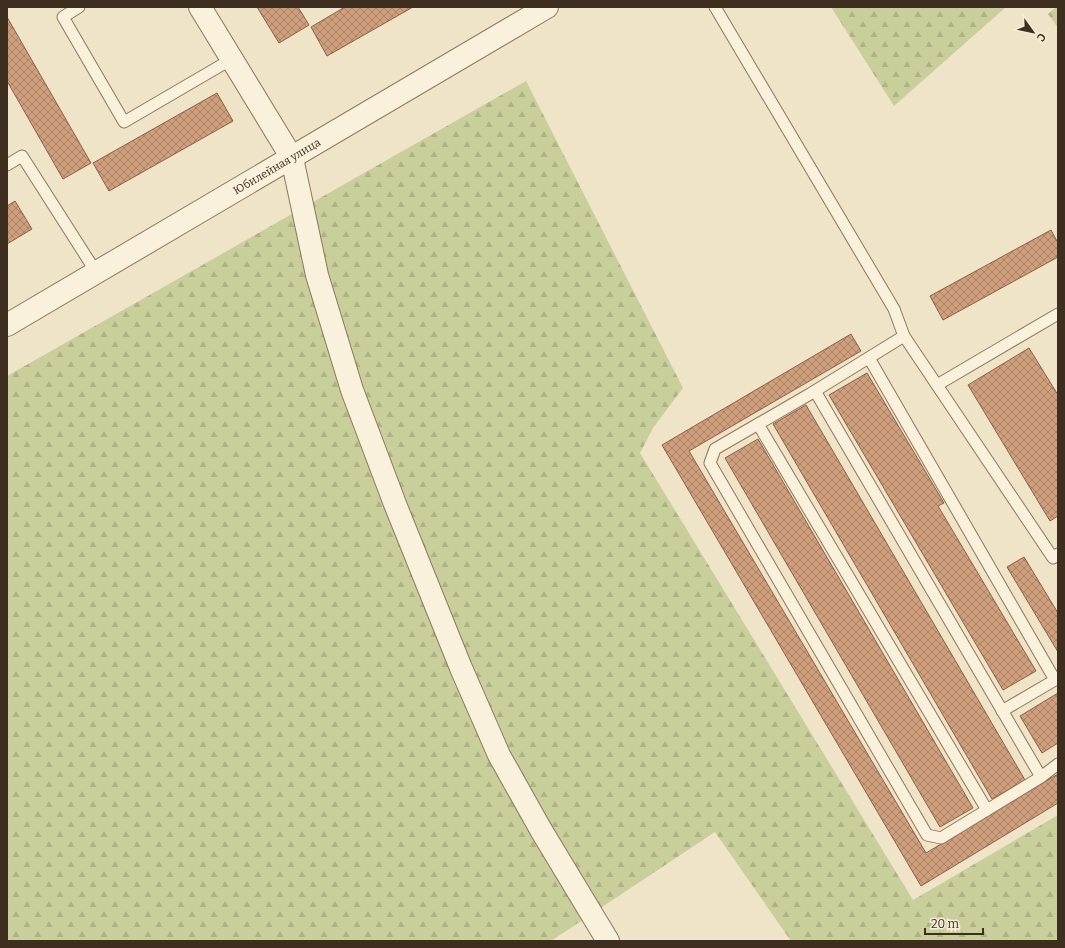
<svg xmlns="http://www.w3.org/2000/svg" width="1065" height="948" font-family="Bitter,serif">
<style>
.forest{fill:url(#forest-firs)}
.building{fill:url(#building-cross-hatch);stroke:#8d5f41}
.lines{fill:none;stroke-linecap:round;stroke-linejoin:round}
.lane-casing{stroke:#8d765c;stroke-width:13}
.street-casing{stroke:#8d765c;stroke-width:24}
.lane{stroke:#faf1dc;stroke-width:11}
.street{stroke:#faf1dc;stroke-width:22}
.labels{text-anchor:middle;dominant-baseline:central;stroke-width:4;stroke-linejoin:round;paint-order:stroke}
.street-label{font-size:11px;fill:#3d2e20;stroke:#f7eed8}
</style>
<defs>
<pattern id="forest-firs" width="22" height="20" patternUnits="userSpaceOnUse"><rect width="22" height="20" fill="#c9cf9b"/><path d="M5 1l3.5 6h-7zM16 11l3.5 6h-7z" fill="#aeb285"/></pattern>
<pattern id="building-cross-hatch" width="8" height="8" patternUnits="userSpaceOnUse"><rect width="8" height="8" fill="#cf9f7d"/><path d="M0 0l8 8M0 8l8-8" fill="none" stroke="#a98266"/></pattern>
</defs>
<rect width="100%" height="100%" fill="#f0e4c8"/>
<g class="forest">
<polygon points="831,7 1006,7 894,106"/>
<polygon points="1056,7 1058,7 1058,28 1048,14"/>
<polygon points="526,81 683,388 653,428 640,453 913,900 1058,815 1058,941 791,941 715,832 551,941 7,941 7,376"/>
</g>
<g class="building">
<polygon points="257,7 298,7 309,25 279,43"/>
<polygon points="345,7 413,7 327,56 311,27"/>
<polygon points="7,17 91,163 63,179 7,81"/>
<polygon points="217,93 233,121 109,191 93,163"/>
<polygon points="15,201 32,229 7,244 7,206"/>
<polygon points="1051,230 1058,243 1058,257 943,320 930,296"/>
<polygon points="851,334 861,351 689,451 926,853 1058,774 1058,803 921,886 662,445"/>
<polygon points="1029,348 1058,395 1058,516 1050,521 968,385"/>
<polygon points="867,373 944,503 938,506 1036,671 1003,690 829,395"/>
<polygon points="806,405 1025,780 992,799 773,424"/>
<polygon points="758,439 973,808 940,827 725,458"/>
<polygon points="1024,557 1058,613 1058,652 1007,567"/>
<polygon points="1058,693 1058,743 1042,753 1020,716"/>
</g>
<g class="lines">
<g class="lane-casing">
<g id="lane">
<polyline points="79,7 63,17 124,122 232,59"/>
<polyline points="715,7 894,309 904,336 1053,558 1058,554"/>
<polyline points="7,165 22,156 96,272"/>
<polyline points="904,336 810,394 715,449 710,463 927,835 941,838 1041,777 1058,764"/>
<polyline points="869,358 1055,680 1002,711"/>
<polyline points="937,385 1058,314"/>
<polyline points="815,391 1041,777"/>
<polyline points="758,424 987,810"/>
</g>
</g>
<g class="street-casing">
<g id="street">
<polyline points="200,7 292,158 317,275 352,390 395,504 461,668 499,755 541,830 608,941"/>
<path id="s1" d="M7,325l540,-318"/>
</g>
</g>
<use href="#lane" class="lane"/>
<use href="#street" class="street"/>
</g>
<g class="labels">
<g class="street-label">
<text stroke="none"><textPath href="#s1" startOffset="313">Юбилейная улица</textPath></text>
</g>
</g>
<rect width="1065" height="948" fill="none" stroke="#3d2e20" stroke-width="16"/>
<g transform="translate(1033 32) rotate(123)" stroke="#f7eed8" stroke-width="3" paint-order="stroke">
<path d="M0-3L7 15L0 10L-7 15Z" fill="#3d2e20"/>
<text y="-6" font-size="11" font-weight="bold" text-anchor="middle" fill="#3d2e20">С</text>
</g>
<path d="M925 928v6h58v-6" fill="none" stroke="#3d2e20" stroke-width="2"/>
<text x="931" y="928" font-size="12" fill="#3d2e20" stroke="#f7eed8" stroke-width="3" paint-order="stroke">20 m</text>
</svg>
